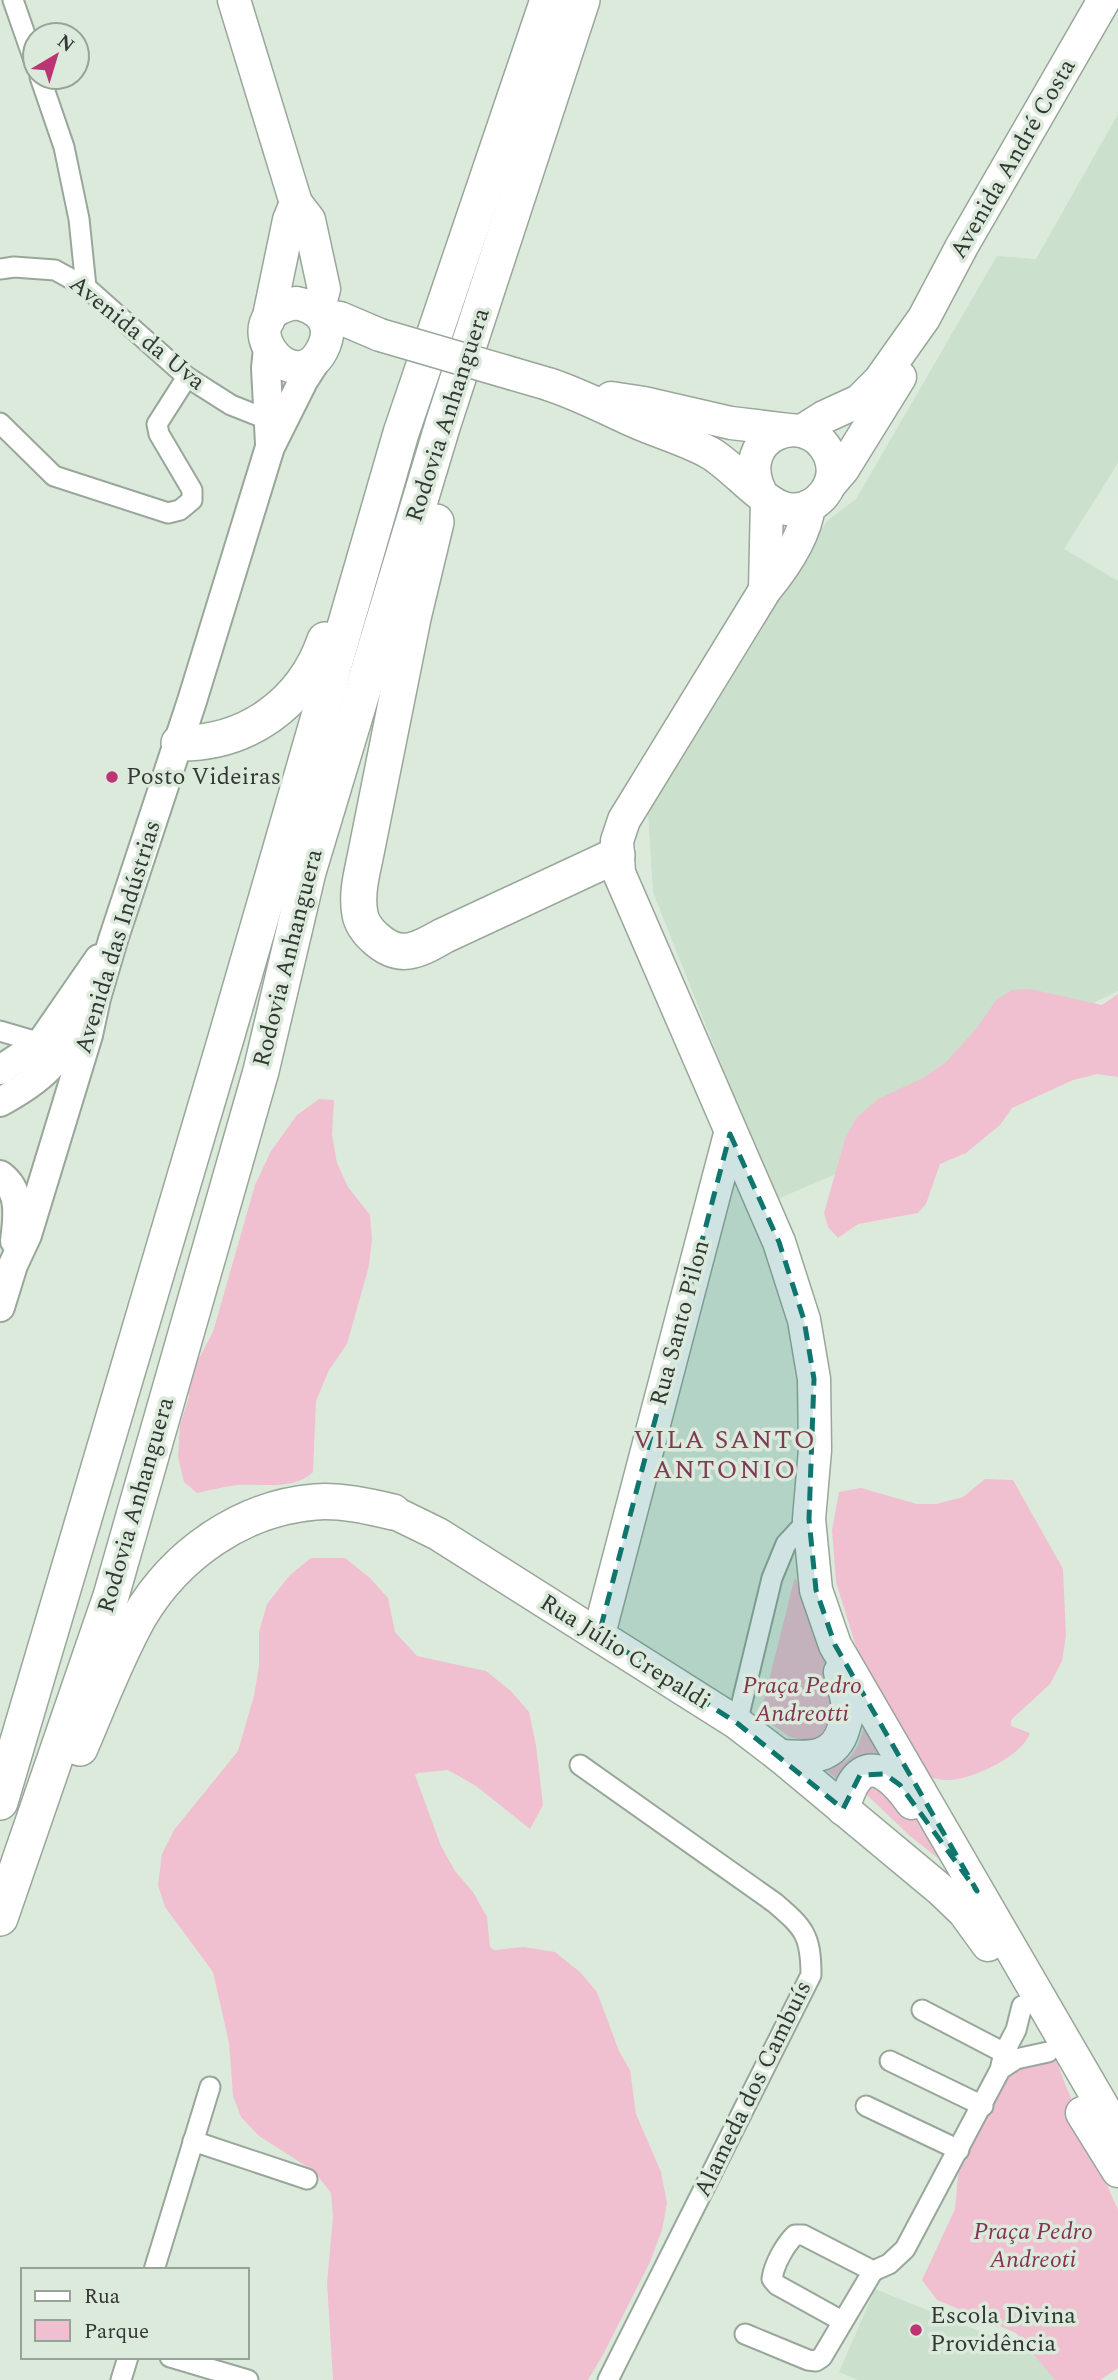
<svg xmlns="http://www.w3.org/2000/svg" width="1118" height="2380" font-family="Spectral,serif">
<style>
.built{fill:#cbe0cd}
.green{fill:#f1c0d0}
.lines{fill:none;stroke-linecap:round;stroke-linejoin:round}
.street-casing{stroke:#99a69a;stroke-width:23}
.secondary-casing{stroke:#99a69a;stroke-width:32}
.primary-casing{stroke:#99a69a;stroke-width:35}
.highway-casing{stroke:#99a69a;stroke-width:38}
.street{stroke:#fff;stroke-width:19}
.secondary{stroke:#fff;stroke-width:28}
.primary{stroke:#fff;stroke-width:32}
.highway{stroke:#fff;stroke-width:35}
.primary-bridge-casing{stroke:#99a69a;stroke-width:35;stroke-linecap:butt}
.primary-bridge{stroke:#fff;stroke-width:32}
.marked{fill:#0f766e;fill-opacity:0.2;stroke:#0f766e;stroke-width:5;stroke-dasharray:14 9;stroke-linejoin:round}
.poi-dot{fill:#bc3472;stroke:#dceadc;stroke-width:2.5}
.labels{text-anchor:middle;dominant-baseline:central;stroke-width:7;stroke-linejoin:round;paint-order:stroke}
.street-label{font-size:24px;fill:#323833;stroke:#dceadc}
.poi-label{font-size:24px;fill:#323833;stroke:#dceadc;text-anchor:start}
.park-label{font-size:24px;font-style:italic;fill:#823454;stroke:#dceadc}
.neighbourhood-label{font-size:26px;letter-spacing:2px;fill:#7f3b56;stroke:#dceadc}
</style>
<rect width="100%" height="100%" fill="#dceadc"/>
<g class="built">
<polygon points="1118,114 1118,463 1064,549 1118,581 1118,991 1056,1021 888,1152 775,1200 653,892 648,812 827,521 856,499 997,256 1036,259"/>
<polygon points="875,2289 1026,2350 1092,2380 858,2380 839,2372"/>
</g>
<g class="green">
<polygon points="1030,989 1102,1005 1118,994 1118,1077 1097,1074 1073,1080 1012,1108 1000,1125 966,1153 940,1164 926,1204 918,1213 858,1224 838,1238 828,1227 824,1213 845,1139 856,1118 878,1099 923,1078 946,1062 977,1028 996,1000 1012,990"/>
<path d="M319,1099l15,1 -2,35 5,28 11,24 22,28 2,24 -3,27 -22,78 -18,26 -13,31 -3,71c-19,19 -51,11 -76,13 -14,2 -27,5 -40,8l-13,-11 -6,-25 2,-32 9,-28 -1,-18 25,-47 42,-147 16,-34 26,-36z"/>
<path d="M985,1479l28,1 50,89 3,67 -4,25 -12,23 -39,36v6l19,7c-7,23 -62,49 -85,47 -16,-1 -33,-10 -48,-15l-50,23 -21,-18c8,-4 19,-8 25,-14 13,-15 13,-39 22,-55l-37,-119 -4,-52 7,-38 22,-4 56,16h19l27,-7z"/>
<polygon points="311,1558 345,1558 370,1578 388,1598 395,1632 417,1656 486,1671 511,1691 529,1712 536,1745 543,1805 530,1829 476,1786 448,1770 418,1773 415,1775 441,1846 455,1871 473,1892 487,1917 490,1947 494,1950 524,1947 555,1952 580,1972 597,1992 619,2051 630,2070 636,2114 661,2172 667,2203 662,2230 650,2262 604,2353 588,2380 333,2380 327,2283 333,2217 331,2193 314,2171 259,2136 241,2117 233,2096 229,2043 213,1972 165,1907 158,1885 162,1854 174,1830 238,1751 254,1696 259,1666 259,1632 267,1604 290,1575"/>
<polygon points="795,1577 840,1694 833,1733 812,1743 790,1737 760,1716"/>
<polygon points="890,1781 958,1874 910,1836 867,1795 869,1786"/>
<path d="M1057,2060c8,31 25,57 37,87 8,21 13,42 24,62v159l-18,12h-45l-39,-47 -79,-33 -15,-20 33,-71 5,-54 19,-50 33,-34 19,-9z"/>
</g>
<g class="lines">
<g class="street-casing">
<g id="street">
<polyline points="13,0 35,63"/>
<polyline points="40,77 64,147 79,219 86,287"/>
<polyline points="0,269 14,267 55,270 86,287 187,377 231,405 269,420"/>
<polyline points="0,423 54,476 168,513 180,510 192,500 192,490 159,434 157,424 187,377"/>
<polyline points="0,1031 41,1043"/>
<polyline points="737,1723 772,1578 786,1544 809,1519"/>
<path d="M580,1765l195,138c29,25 36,32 36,72l-203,405"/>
<polyline points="922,2010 1014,2058"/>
<polyline points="890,2061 983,2106"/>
<polyline points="1004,2067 1016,2059 1048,2052"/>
<polyline points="866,2106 959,2150"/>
<polyline points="193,2141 307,2179"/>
<polyline points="154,2270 210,2087"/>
<path d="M842,2321l-65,-36 -5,-6c2,-15 13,-34 23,-44h8l70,36 16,-7 16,-15 95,-179 4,-17 12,-23 6,-24"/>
<polyline points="745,2334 808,2360 816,2361 822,2357 873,2271"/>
<polyline points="170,2357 248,2380"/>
<polyline points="121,2380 128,2357"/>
</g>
</g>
<g class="secondary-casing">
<g id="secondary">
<polyline points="268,349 266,368 270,444"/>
<polyline points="0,1070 41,1043 99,959"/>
<path d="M0,1102c42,-23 58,-39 81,-81"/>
<path d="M0,1175c22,16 18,42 15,66"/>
<polyline points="0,1307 13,1265 27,1235 88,1035 96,998 113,940 192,701 270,447 303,381 317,359"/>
</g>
</g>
<g class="primary-casing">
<g id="primary">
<polyline points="234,0 296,203 309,220 324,289 318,311"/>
<path d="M296,303c25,5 39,22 26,47 -28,54 -98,-34 -26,-47z"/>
<polyline points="322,315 340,318 380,335"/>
<polyline points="268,321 289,220 296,203"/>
<path d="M548,384c31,10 59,25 88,38 25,11 51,18 74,31 23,13 54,52 77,56 30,5 55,-27 42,-55 -23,-48 -97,-17 -68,39"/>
<polyline points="611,398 644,403 731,423 789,430"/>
<polyline points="802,431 824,417 859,401 880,380 924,318 962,246 1104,0"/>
<polyline points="831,483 843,469 900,377"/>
<path d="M809,506c-4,31 -24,60 -44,84l-141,230 -7,21 2,32 160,369 25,78 10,59 1,71 -6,69 7,71 19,55 283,488"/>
<polyline points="765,590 767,500"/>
<polyline points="393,1512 438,1534 737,1723 780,1756 941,1890 964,1912 988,1945"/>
<polyline points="599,1634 730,1134"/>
<path d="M780,1756c29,2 55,4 64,-29 1,-5 4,-11 4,-16 0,-12 -5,-27 -8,-39"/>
<path d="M843,1809c3,-9 6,-19 11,-27 20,-29 46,4 58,21"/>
<polyline points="1082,2113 1118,2171"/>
</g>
</g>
<g class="highway-casing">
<g id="highway">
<path d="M436,522l-23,96 -47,235c-4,20 -10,41 -6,61 1,8 8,18 14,23 25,24 43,14 69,-1l174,-81"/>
<path d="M179,743c67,1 124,-39 146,-103"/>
<path d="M80,1748c19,-44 36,-90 59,-131 37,-63 103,-109 176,-115 26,-2 53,4 78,10"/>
<polyline points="0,1802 226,1038 401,433 548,0"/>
<polyline points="0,1918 111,1596 261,1071 308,872 443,424 582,0"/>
</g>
</g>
<use href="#street" class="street"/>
<use href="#secondary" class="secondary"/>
<use href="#primary" class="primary"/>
<use href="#highway" class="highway"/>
<g class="primary-bridge-casing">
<polyline id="primary-bridge" points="380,335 548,384"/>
</g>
<use href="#primary-bridge" class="primary-bridge"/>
</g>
<path class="marked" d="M730,1134l49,108 25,78 10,59 -5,140 7,71 19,55 142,246 -77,-106 -15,-11 -25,1 -17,34 -106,-86 -138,-89z"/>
<g class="poi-dot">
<circle cx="112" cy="777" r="7"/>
<circle cx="916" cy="2330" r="7"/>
</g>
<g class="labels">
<g class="street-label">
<text transform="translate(1013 159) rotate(-60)">Avenida André Costa</text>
<text transform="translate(137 333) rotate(39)">Avenida da Uva</text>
<text transform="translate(448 415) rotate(-72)">Rodovia Anhanguera</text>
<text transform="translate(118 937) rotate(-73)">Avenida das Indústrias</text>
<text transform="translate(288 958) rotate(-76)">Rodovia Anhanguera</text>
<text transform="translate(680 1323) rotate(-75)">Rua Santo Pilon</text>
<text transform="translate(136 1505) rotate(-74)">Rodovia Anhanguera</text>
<text transform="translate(625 1652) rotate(32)">Rua Júlio Crepaldi</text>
<text transform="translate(753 2089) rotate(-64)">Alameda dos Cambuís</text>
</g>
<g class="poi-label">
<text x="126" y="777">Posto Videiras</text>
<text x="930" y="2316">Escola Divina<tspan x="930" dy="28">Providência</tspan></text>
</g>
<g class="park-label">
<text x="802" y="1686">Praça Pedro<tspan x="802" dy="28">Andreotti</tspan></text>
<text x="1033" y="2232">Praça Pedro<tspan x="1033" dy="28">Andreoti</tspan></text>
</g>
<g class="neighbourhood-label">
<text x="725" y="1440">VILA SANTO<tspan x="725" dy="30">ANTONIO</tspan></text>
</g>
</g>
<rect x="21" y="2268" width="228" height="91" fill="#dceadc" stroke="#98a398" stroke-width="2"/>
<rect x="35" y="2291" width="35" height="10" fill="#ffffff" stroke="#98a398" stroke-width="2"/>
<text x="84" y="2303" font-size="21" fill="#323833">Rua</text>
<rect x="35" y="2320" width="35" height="21" fill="#f1c0d0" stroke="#98a398" stroke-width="2"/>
<text x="84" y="2338" font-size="21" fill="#323833">Parque</text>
<g transform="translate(56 56) rotate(38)"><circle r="33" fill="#dceadc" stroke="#98a398" stroke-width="2"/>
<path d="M0-5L12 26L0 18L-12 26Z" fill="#bc3472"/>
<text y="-10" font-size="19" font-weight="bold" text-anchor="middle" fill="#323833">N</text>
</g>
</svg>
